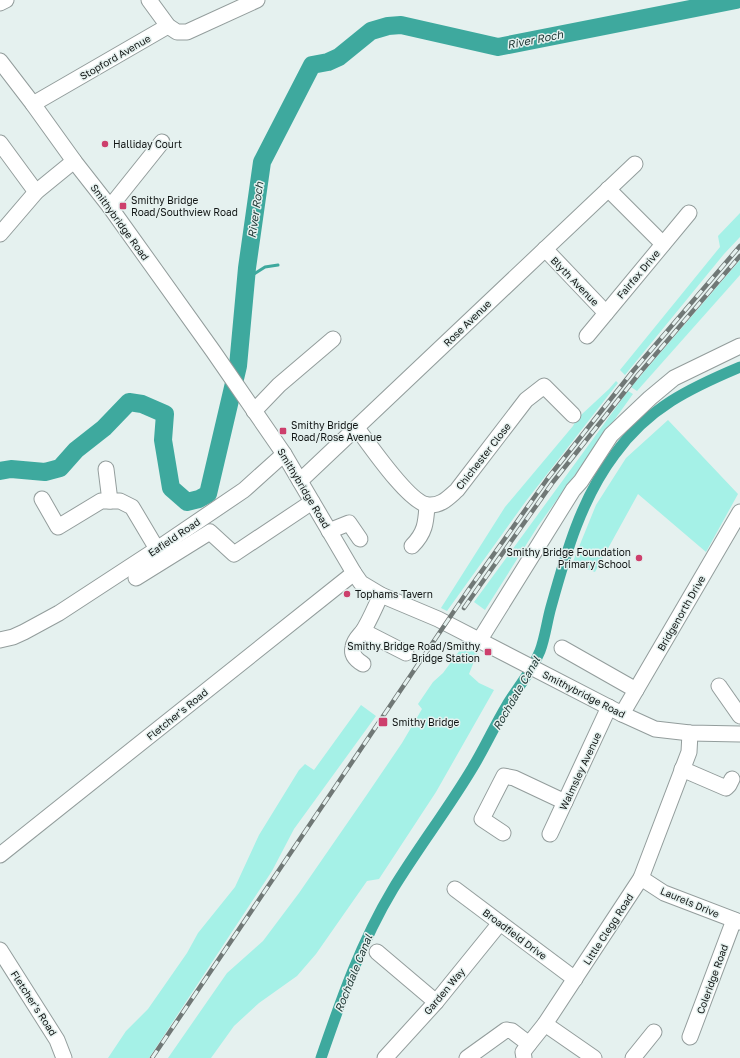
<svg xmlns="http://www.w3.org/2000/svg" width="740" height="1058" font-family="'Golos Text',sans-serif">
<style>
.green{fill:#a5f1e7}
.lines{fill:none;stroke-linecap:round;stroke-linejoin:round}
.stream{stroke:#3ea99e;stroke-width:3}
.canal{stroke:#3ea99e;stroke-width:11}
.river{stroke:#3ea99e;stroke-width:18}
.minor-casing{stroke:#939d9c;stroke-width:17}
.minor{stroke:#fff;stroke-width:15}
.rail-casing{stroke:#707876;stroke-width:4.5}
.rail{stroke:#e5f1ef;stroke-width:3;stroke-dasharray:9;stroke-linecap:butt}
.poi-dot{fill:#cd3f6c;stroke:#e5f1ef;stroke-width:1.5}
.labels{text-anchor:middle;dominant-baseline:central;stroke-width:3;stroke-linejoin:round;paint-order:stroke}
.street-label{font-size:10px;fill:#121615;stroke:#e5f1ef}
.poi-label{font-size:10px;fill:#121615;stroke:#e5f1ef;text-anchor:start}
.water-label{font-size:11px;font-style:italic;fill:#233b38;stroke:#e5f1ef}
</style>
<rect width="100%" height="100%" fill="#e5f1ef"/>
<g class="green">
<polygon points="740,213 740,237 724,254 625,375 620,370 720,247 718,236"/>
<polygon points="740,260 740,275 637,391 631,387"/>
<polygon points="616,381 618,383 526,501 447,611 441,608 505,507 573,426 578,416 581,415 609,389"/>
<polygon points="628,391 633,394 538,526 485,610 474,602"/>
<polygon points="668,420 738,494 706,552 638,494 595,572 572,564 596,505 626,458"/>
<polygon points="466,642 479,649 469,674 479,683 494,690 436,792 379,879 367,881 316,954 297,976 259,1003 234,1026 211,1058 168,1058 227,973 263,941 299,893 366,796 402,743 422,709 418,704 433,682 443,673"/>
<polygon points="361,705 376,716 294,829 272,871 149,1058 108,1058 126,1031 148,1009 187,953 198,933 235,887 259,835 299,770 305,764 314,770"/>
</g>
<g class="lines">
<polyline class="stream" points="246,276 254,274 265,267 278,265"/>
<path class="canal" d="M321,1058c20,-58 40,-116 72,-169 25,-41 55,-80 80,-122 12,-20 22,-42 34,-62 11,-18 25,-34 33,-54 5,-13 7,-30 11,-44 15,-54 30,-108 64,-153 33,-46 75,-66 125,-87"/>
<polyline class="river" points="0,471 11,469 45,472 60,468 76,450 104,428 129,402 142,404 165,414 163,440 171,488 187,502 199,499 208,494 238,366 247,268 262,162 312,65 328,62 339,57 371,31 388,26 401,25 498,47 736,0"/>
<g class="minor-casing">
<g id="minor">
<polyline points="149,0 168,26 177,32 187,32 257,0"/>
<polyline points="0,3 6,0"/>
<polyline points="0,61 33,104 74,161 110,207 213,351 284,454 354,573 361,583 381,595 438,619 622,714 655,729 690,733 740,734"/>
<polyline points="33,104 168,26"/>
<polyline points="0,143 36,192"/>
<polyline points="608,189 663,244"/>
<polyline points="110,207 162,142"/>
<polyline points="0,234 36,192 74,161"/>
<polyline points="545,249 606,313"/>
<polyline points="587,336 689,213"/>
<polyline points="254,411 279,385 333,339"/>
<path d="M357,428c12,16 52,75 71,77 13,1 20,-7 29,-15l69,-90 18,-14 29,29"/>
<polyline points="106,469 110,501"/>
<polyline points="300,481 635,164"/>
<polyline points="42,499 58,527 101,501 120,501 132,507 157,549"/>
<polyline points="329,531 349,523 360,539"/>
<path d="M412,546c13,-13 14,-23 15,-41"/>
<polyline points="136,578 210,532 234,554 312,502"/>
<polyline points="363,631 406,653"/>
<polyline points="0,640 13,637 24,632 59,613 157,549 244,490 284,454"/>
<polyline points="479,641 573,490 581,481 611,435 650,398 674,378 740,346"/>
<polyline points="562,648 636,690"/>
<path d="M363,664c-7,-4 -12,-9 -10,-17 1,-7 6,-11 10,-16 7,-11 12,-24 18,-36"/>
<polyline points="719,686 740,716"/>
<polyline points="622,714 740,512"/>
<polyline points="682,769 726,788 729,785 732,779"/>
<polyline points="503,833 482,819 504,776 514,778 565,802"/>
<polyline points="550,834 609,707"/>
<polyline points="0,855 354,573"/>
<polyline points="641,878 664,893 740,922"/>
<polyline points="455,889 575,979"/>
<polyline points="0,950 57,1040 64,1058"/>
<polyline points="377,952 436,1002"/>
<polyline points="545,1024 594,1058"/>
<polyline points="690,1037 734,920"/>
<polyline points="385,1058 436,1002 500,923"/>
<polyline points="467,1058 506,1030 512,1031 529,1044 545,1024 641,878 689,752 690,733"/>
<polyline points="524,1058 523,1052 529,1044"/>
<polyline points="633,1058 654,1032"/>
</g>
</g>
<use href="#minor" class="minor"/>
<g class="rail-casing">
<g id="rail">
<polyline points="464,608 553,482 638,375 740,256"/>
<polyline points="152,1058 469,589 548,478 633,371 740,246"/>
</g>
</g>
<use href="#rail" class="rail"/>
</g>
<g class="poi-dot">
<circle cx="105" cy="144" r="4"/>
<rect x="119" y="202" width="8" height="8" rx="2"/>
<rect x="279" y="427" width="8" height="8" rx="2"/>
<circle cx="639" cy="558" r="4"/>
<circle cx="347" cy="594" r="4"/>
<rect x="484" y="648" width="8" height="8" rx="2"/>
<rect x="378" y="717" width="10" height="10" rx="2"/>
</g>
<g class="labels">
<g class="street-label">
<text transform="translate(115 57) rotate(-30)">Stopford Avenue</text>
<text transform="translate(120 222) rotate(54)">Smithybridge Road</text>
<text transform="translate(638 274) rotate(-50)">Fairfax Drive</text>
<text transform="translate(575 281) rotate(46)">Blyth Avenue</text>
<text transform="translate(467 323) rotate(-44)">Rose Avenue</text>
<text transform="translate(483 456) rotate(-52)">Chichester Close</text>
<text transform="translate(304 488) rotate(59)">Smithybridge Road</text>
<text transform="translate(174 537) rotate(-34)">Eafield Road</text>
<text transform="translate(681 613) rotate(-60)">Bridgenorth Drive</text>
<text transform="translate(584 694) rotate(27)">Smithybridge Road</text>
<text transform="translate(177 714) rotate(-39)">Fletcher's Road</text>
<text transform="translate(580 771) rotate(-65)">Walmsley Avenue</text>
<text transform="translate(690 902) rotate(23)">Laurels Drive</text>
<text transform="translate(608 929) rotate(-57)">Little Clegg Road</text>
<text transform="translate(515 934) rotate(37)">Broadfield Drive</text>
<text transform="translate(712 979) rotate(-70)">Coleridge Road</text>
<text transform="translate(444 991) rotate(-50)">Garden Way</text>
<text transform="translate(34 1003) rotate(57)">Fletcher's Road</text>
</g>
<g class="poi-label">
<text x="113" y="144">Halliday Court</text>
<text x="131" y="200">Smithy Bridge<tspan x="131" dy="12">Road/Southview Road</tspan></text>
<text x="291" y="425">Smithy Bridge<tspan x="291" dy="12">Road/Rose Avenue</tspan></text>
<text x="631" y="552" text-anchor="end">Smithy Bridge Foundation<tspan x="631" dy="12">Primary School</tspan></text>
<text x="355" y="594">Tophams Tavern</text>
<text x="480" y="646" text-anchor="end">Smithy Bridge Road/Smithy<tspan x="480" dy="12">Bridge Station</tspan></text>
<text x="392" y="722">Smithy Bridge</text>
</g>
<g class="water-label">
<text transform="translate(535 39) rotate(-11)">River Roch</text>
<text transform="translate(255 210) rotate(-82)">River Roch</text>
<text transform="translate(516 693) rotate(-60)">Rochdale Canal</text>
<text transform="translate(353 973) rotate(-68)">Rochdale Canal</text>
</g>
</g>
</svg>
